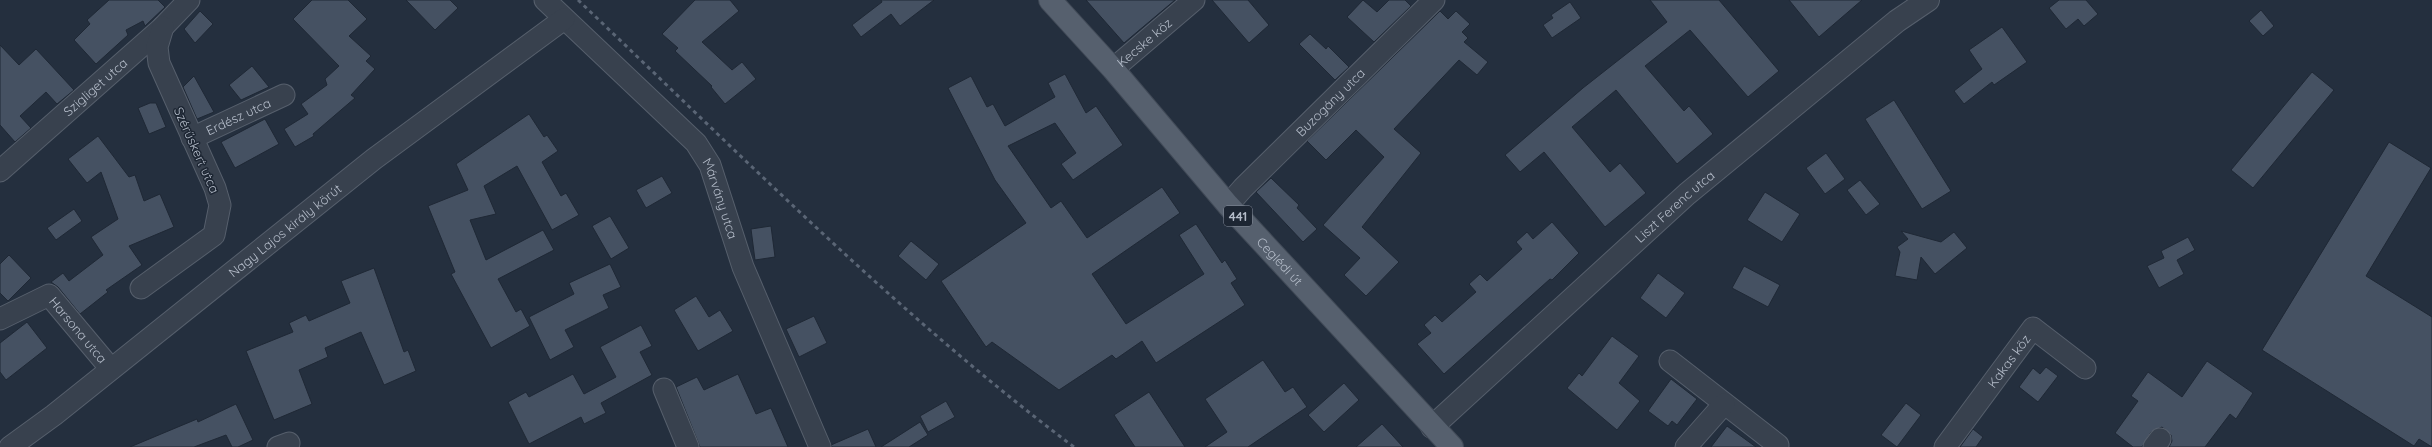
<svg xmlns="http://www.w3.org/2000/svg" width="2432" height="447" font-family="Quicksand,sans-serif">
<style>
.building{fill:#455162;stroke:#1f2835}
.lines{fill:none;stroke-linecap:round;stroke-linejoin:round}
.minor-casing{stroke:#565f6c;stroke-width:23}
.tertiary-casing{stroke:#565f6c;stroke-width:24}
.primary-casing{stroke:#414a57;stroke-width:24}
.minor{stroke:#38414e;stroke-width:21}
.tertiary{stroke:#38414e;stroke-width:22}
.primary{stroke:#56606e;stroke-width:22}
.rail{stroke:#5a6575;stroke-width:3;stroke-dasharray:4 4;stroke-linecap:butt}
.labels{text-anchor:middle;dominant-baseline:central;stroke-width:3;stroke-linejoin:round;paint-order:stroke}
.shield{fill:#1d2633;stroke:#878f9c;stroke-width:1}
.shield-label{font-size:12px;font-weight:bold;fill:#b4bcc9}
.street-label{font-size:13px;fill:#b4bcc9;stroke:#1d2633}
</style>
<rect width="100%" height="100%" fill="#242f3e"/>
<g class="building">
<polygon points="109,0 158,0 165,7 145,26 143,21 126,30 128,35 96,64 74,40 90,24 87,20"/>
<polygon points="312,0 348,0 367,19 349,36 371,56 366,61 375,69 351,95 355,98 313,134 314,136 295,147 284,129 308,114 301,104 327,85 325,79 339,66 293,19"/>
<polygon points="406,0 450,0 458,8 435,30"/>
<polygon points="695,0 730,0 739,11 702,42 732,70 742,62 756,79 725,104 711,87 712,86 675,51 678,48 662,34"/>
<polygon points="881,0 934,0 900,26 891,14 861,37 852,25 882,2"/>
<polygon points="1086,0 1175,0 1124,43"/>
<polygon points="1212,0 1248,0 1269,25 1249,43"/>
<polygon points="1363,0 1377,12 1389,0 1405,0 1411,6 1374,42 1347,17"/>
<polygon points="1650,0 1719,0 1779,71 1748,97 1690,30 1645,66 1684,111 1689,106 1713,134 1677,164 1616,90 1572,127 1610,172 1620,163 1646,193 1605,227 1544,152 1520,172 1505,155 1583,88 1667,22"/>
<polygon points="1789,0 1862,0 1819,37"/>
<polygon points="2059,0 2086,0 2098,14 2084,26 2078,19 2066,29 2049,8"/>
<polygon points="1570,2 1581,18 1552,38 1543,25 1553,18 1551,15"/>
<polygon points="2261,10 2274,26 2263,36 2249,21"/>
<polygon points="200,11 213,24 195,43 184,29"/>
<polygon points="1440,11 1448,19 1456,11 1470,24 1462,32 1468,38 1464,42 1488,62 1477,75 1459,60 1394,129 1421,153 1362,227 1399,262 1366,296 1344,275 1360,258 1323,225 1384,157 1356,130 1326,160 1307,141"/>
<polygon points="2002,27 2027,62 1994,85 1992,82 1964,104 1954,91 1982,69 1969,50"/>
<polygon points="1310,34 1326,49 1328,46 1349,67 1335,80 1299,44"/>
<polygon points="0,45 19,65 36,49 74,90 57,104 46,92 20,116 31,128 15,142 0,125"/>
<polygon points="252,66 269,87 241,100 229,85"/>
<polygon points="2312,72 2334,90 2253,188 2231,170"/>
<polygon points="1065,74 1086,113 1096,106 1123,145 1073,180 1061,164 1076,153 1055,123 1008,146 1051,208 1061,201 1087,238 1162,187 1180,213 1092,274 1126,324 1204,274 1179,235 1196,224 1222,263 1225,260 1237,279 1231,283 1245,305 1156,363 1142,341 1116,359 1112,355 1059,390 992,342 986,347 941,281 1026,223 995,180 948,88 971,76 987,107 993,104 1005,126 1055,97 1048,83"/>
<polygon points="194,76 214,112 197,119 183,87"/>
<polygon points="1894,100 1951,191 1922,209 1865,119"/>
<polygon points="150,103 156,103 166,127 149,134 138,108"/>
<polygon points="529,114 544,137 547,135 558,151 542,162 561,196 566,193 579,215 552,230 517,166 484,186 496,214 470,220 486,260 543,230 554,250 498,279 516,312 521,309 530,326 491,348 451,274 455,272 428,206 468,190 456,164"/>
<polygon points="265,119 279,144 235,168 221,142"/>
<polygon points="98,136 129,177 135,175 144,201 160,194 174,227 129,246 142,265 106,290 108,292 80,314 58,287 51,282 63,273 69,281 103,255 91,237 118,219 101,172 87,183 68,159"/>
<polygon points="2389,142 2431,168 2366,276 2432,317 2432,447 2419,439 2414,446 2262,350"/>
<polygon points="1826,153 1845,179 1825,194 1806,168"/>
<polygon points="662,176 672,193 646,208 636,190"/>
<polygon points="1271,178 1299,205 1297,208 1317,229 1303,242 1256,192"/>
<polygon points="1860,180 1880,204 1866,215 1847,190"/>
<polygon points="1765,192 1800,214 1782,242 1747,220"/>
<polygon points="74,209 82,221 56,240 47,228"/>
<polygon points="610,216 629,248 611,259 592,226"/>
<polygon points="1552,222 1579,253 1552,280 1550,279 1444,374 1417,344 1431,333 1424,325 1435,315 1442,322 1476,292 1469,284 1480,274 1487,281 1522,249 1516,242 1527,232 1533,239"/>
<polygon points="771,226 775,257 755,260 751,229"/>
<polygon points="1901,231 1941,242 1954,232 1967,248 1935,274 1921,257 1917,280 1895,276 1900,252 1897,247 1908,239"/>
<polygon points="2188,237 2195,250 2177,260 2184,274 2159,288 2147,266 2164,258 2161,251"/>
<polygon points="911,241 939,264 926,280 898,256"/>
<polygon points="9,255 31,278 8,301 0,293 0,264"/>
<polygon points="610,264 621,287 603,295 609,308 565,330 574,347 550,360 529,317 574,294 569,283"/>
<polygon points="1744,266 1780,285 1768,307 1732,288"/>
<polygon points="374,268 404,352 408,350 416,371 384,385 361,332 325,348 328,357 299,370 312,404 274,420 246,351 293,332 289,323 306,315 309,321 350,303 341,281"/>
<polygon points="1658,273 1685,293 1666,318 1640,298"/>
<polygon points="696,296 709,317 720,310 733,331 698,351 674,310"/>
<polygon points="814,316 827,343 799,357 786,329"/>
<polygon points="27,322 47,348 6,380 0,372 0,343"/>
<polygon points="641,325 652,346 640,352 652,375 601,403 606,413 584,424 581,417 529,444 508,402 526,392 529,397 573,374 584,394 616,377 600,347"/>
<polygon points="1612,336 1639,356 1619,383 1640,401 1617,430 1567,388 1579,373 1582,376"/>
<polygon points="1263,360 1285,392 1293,387 1307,407 1248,447 1205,447 1227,432 1205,399"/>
<polygon points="2207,361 2253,393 2236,419 2230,414 2205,447 2169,447 2172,441 2171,435 2162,427 2151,432 2142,447 2133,447 2115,433 2138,401 2131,396 2148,372 2182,397"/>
<polygon points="2046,367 2058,376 2038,402 2019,387 2033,368 2040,374"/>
<polygon points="738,374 756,414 771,408 788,447 700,447 676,387 697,377 704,390"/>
<polygon points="1671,379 1697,399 1677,425 1672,421 1668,426 1648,411"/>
<polygon points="1344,383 1359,400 1324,432 1308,415"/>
<polygon points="1149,392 1185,447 1135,447 1114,415"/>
<polygon points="946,401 955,417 928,432 920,416"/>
<polygon points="1906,403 1921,415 1897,447 1881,435"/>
<polygon points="236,404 253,440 238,447 232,447 226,435 194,447 130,447 197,419 198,422"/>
<polygon points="920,422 928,435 909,447 881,447"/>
<polygon points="1382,424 1403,447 1356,447"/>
<polygon points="1727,426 1756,447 1711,447"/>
<polygon points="868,429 876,447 832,447 831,445"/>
<polygon points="1973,429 1983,437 1976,447 1960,447"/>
</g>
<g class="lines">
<g class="minor-casing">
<g id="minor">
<path id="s1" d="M545,0l151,143 14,22 33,102 77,180"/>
<path id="s2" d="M1113,69l81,-69"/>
<path id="s3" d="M192,138l92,-43"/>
<path id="s4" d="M0,171l163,-144 26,-27"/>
<path id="s5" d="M1228,205l15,-17 191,-188"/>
<polyline points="141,288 214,235 220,205 215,188 159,63 157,47 163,27"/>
<path id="s6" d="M0,319l49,-24 62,74"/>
<polyline points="1670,361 1778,445"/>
<polyline points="664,389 688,447"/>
<path id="s7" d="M10,447l44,-32 320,-256 190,-140"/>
<polyline points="278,447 289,443"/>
<polyline points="1686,447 1724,404"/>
<path id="s8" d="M1945,447l88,-119 52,40"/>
<polyline points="2154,447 2160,439"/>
</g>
</g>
<g class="tertiary-casing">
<g id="tertiary">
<path id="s9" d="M1432,427l255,-233 210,-173 31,-21"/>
</g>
</g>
<g class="primary-casing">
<g id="primary">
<path id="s10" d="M1050,0l63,69 115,136 224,242"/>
</g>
</g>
<use href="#minor" class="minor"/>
<use href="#tertiary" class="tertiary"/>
<use href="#primary" class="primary"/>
<path class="rail" d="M578,0c161,153 319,314 496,447"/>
</g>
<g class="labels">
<rect class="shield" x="1224" y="206" width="28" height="20" rx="3"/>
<g class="shield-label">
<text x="1238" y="216">441</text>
</g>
<g class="street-label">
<text stroke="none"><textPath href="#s2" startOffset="41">Kecske köz</textPath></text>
<text stroke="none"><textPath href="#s4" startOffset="127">Szigliget utca</textPath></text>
<text stroke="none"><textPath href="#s5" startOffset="145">Buzogány utca</textPath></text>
<text stroke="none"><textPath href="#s3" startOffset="51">Erdész utca</textPath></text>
<text transform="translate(197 150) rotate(66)">Szérűskert utca</text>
<text stroke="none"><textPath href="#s1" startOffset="269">Márvány utca</textPath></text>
<text stroke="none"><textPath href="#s9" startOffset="328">Liszt Ferenc utca</textPath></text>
<text stroke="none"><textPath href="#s7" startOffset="350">Nagy Lajos király körút</textPath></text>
<text stroke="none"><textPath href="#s10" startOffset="348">Ceglédi út</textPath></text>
<text stroke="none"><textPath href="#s6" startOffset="100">Harsona utca</textPath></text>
<text stroke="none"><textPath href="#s8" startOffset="107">Kakas köz</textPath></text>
</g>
</g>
</svg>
